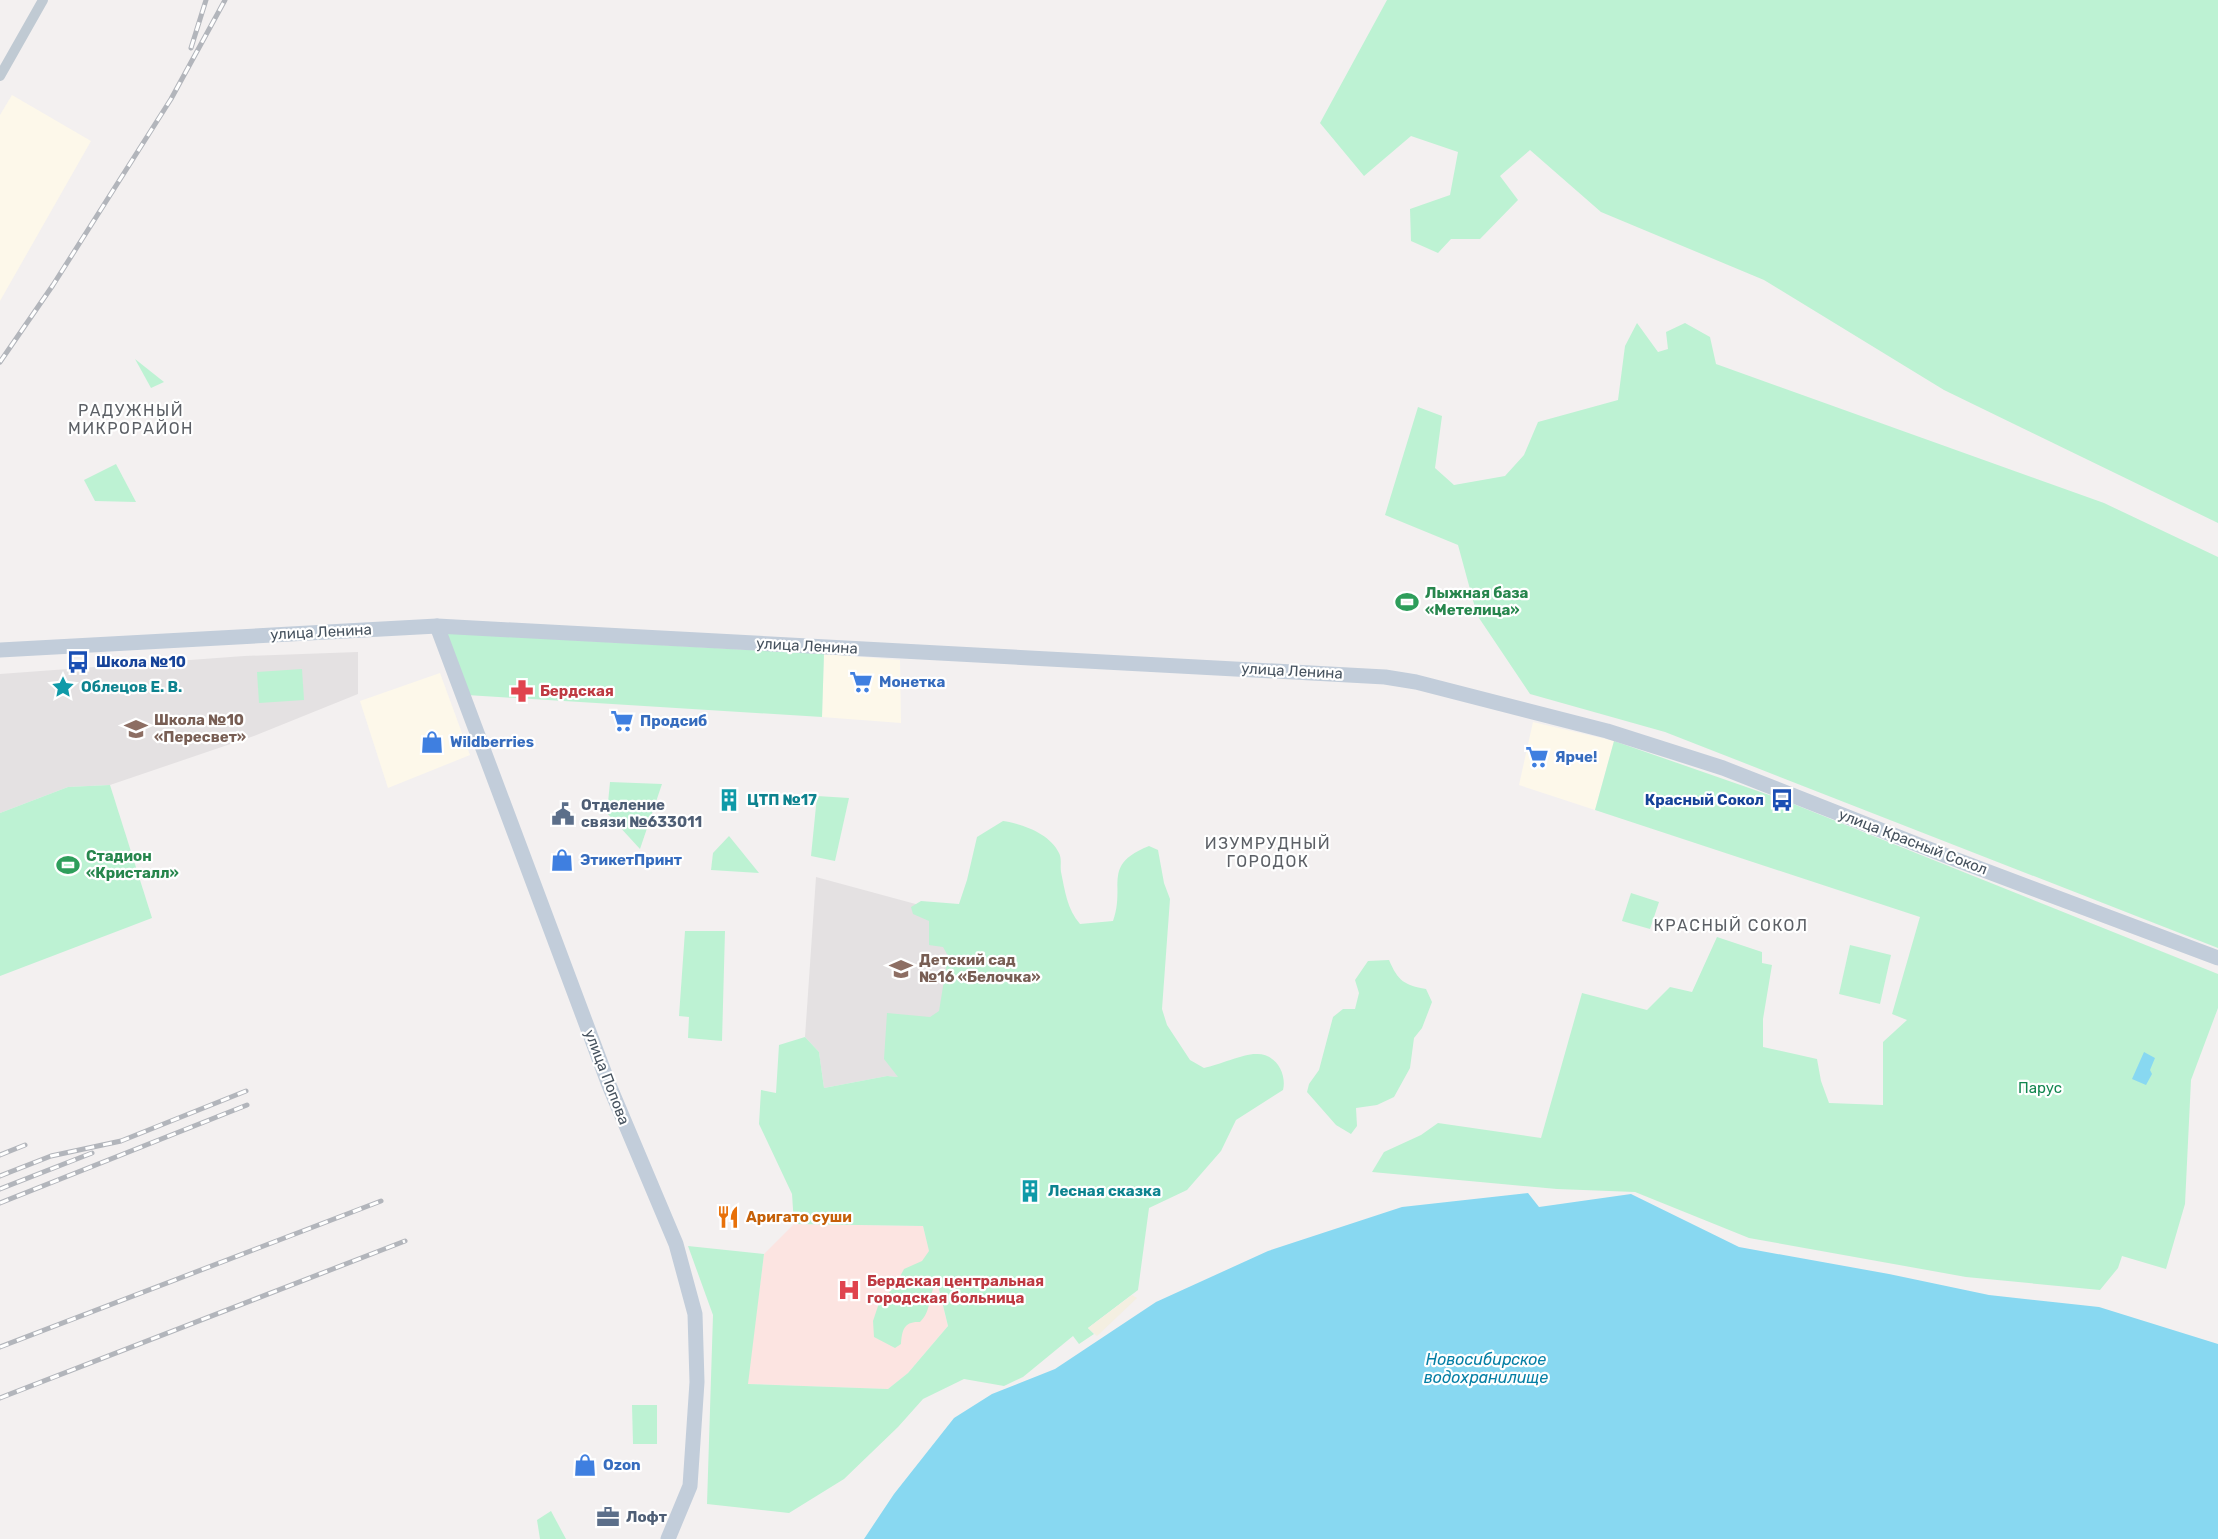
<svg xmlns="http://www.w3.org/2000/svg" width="2218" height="1539" font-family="Rubik,sans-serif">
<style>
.commercial{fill:#fdf8ea}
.education{fill:#e4e1e2}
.medical{fill:#fce4e1}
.green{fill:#bdf2d3}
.sand{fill:#f4efe1}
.water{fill:#88d8f1}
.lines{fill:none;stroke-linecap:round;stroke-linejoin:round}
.street{stroke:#c0cad3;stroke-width:10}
.secondary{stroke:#c2cdda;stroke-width:15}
.rail-casing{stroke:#b2b5bb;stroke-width:5}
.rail{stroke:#fff;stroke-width:3;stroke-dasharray:9;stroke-linecap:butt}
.labels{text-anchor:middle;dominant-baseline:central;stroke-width:4.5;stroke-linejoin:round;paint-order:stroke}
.leisure-label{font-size:15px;font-weight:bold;fill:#27864d;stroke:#fff;text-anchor:start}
.street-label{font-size:15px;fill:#47535f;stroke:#fff}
.transit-label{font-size:15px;font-weight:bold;fill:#164399;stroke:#fff;text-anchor:start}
.shop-label{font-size:15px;font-weight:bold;fill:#366cbe;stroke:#fff;text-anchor:start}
.culture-label{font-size:15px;font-weight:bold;fill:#0d838f;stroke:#fff;text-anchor:start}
.health-label{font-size:15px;font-weight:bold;fill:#be3a42;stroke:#fff;text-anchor:start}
.education-label{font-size:15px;font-weight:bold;fill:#785e54;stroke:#fff;text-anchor:start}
.service-label{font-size:15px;font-weight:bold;fill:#4e5e75;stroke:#fff;text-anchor:start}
.park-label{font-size:15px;fill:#12864f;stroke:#fff}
.food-label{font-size:15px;font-weight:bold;fill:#c56008;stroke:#fff;text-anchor:start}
.neighbourhood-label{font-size:16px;letter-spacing:1.5px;fill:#5c6066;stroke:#fff}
.water-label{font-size:16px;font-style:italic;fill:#057fa5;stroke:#fff}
</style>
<rect width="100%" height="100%" fill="#f3f0f0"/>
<g class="commercial">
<polygon points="12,95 91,141 0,301 0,115"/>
<polygon points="824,654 900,660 901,723 822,717"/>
<polygon points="440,673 470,755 388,788 360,701"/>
<polygon points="1533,722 1614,741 1595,810 1519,785"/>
</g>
<g class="education">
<polygon points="358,652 358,694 254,736 110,785 68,787 0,813 0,674 244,656"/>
<polygon points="816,877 993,925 938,1099 905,1096 907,1078 887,1076 824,1088 819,1052 805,1037"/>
</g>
<polygon class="medical" points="794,1224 923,1226 948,1326 908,1373 888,1389 747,1384 764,1254"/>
<g class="green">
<polygon points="1387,0 2218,0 2218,523 1944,390 1764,280 1601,212 1530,150 1500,176 1518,200 1480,239 1451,239 1438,253 1411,241 1410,209 1450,195 1458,152 1411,136 1364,176 1320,123"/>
<polygon points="1637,323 1658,352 1668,349 1666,332 1685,323 1710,337 1716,364 2104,503 2218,557 2218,948 1665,732 1530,694 1477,615 1458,545 1385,515 1418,407 1442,416 1435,468 1454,485 1505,476 1524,455 1538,422 1618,400 1625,346"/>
<polygon points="135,359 164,382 151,388"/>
<polygon points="116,464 136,502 95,501 84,480"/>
<polygon points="445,633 824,654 822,717 467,695"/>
<polygon points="302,669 304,700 259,703 257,672"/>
<polygon points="1614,741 1781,799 2218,974 2218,1008 2191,1080 2185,1204 2166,1269 2122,1256 2118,1268 2100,1290 1966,1277 1749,1238 1635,1192 1557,1189 1372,1172 1384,1152 1421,1135 1438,1123 1541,1138 1582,993 1647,1010 1670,987 1692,992 1717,937 1762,952 1762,963 1772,965 1763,1019 1763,1047 1817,1059 1821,1081 1829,1103 1883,1105 1883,1042 1907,1020 1892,1014 1920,917 1595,810"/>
<polygon points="610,782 662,784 640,849 607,813"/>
<polygon points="110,785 152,918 0,976 0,813 68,787"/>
<polygon points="817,796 849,798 835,861 811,856"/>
<path d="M1003,821c20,3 47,13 56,32 3,6 1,12 2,19 4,19 6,37 19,52l33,-3c13,-36 -12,-56 36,-75l9,4 6,33 6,16 -8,110 5,16 23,35 14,8c15,-3 38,-14 52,-14 20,-1 31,20 27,36l-47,30 -15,31 -34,39 -38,18 -11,82 -50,38 6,6 -15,10 -6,-8 -50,41 -19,9 -40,-7 -41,20 -25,28 -54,52 -55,34 -82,-9 6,-189 -25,-69 76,8 -16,130 140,5 20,-16 40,-47 -11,-45c-9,13 -5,30 -17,41 -16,-1 -18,8 -19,22l-6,4 -21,-11 -1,-16 7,-21 14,-12 10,-19 18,-8 7,-10 -6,-25 -129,-2 -2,-30 -33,-70 2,-34 15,3 3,-48 26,-8 14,15 5,36 63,-12 11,1 -14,-18 3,-46 43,4 9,-6 9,-55 -5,-9 -14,-2v-24l-16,-7 -2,-7 10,-6 38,3 8,-24 10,-43z"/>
<polygon points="729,836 759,873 711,870 713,853"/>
<polygon points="1631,893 1659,902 1650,929 1622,921"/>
<polygon points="685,931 725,931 722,1041 688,1038 689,1017 679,1016"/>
<polygon points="1850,945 1891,955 1880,1004 1839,994"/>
<path d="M1389,960c9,21 15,25 37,29l6,13 -10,26 -8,10 -4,30 -16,29 -17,8 -21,3 1,18 -6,8 -15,-9 -29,-33 2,-8 10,-14 14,-53 10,-8h12l4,-16 -4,-13 13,-19z"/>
<polygon points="632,1405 657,1405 657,1444 633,1444"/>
<polygon points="551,1511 566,1539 540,1539 537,1520"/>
</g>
<polygon class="sand" points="1132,1295 1137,1298 1097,1336 1088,1328"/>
<g class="water">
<polygon points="2144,1052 2155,1058 2150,1070 2152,1074 2146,1085 2132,1079"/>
<polygon points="1528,1193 1539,1207 1631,1194 1739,1247 1889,1274 1989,1295 2099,1307 2218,1344 2218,1539 864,1539 894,1494 954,1418 992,1394 1055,1369 1156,1302 1268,1251 1402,1207"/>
</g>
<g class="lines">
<polyline class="street" points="0,76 43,0"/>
<g class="secondary">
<polyline points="437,626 609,1085 676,1244 695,1314 697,1382 690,1486 668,1539"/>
<polyline points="0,650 437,626 1385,677 1416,682 1607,731 1723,768 1957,860 2218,958"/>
</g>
<g class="rail-casing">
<g id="rail">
<polyline points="191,48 206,0"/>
<polyline points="0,362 53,285 171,99 225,0"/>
<polyline points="0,1155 25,1145"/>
<polyline points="0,1176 51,1156 121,1141 246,1091"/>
<polyline points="0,1189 92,1153"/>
<polyline points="0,1203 247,1105"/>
<polyline points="0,1347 381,1201"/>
<polyline points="0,1398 405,1241"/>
</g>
</g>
<use href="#rail" class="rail"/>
</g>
<defs>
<g id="stadium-bare" transform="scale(1.8)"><path d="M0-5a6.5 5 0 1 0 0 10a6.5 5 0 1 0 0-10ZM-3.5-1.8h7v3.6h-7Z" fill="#2e9e5b" stroke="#fff" stroke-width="2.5" paint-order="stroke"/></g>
<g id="bus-bare" transform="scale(1.8)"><path d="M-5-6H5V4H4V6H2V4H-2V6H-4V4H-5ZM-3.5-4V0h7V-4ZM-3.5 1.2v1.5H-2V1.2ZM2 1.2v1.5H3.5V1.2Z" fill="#1a4fb4" stroke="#fff" stroke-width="2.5" paint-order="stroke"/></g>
<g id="supermarket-bare" transform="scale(1.8)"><path d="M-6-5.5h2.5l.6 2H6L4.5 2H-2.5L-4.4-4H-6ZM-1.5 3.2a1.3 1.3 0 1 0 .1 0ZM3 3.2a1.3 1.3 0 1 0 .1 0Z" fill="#3f7fe0" stroke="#fff" stroke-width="2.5" paint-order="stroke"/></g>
<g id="sight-bare" transform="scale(1.8)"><path d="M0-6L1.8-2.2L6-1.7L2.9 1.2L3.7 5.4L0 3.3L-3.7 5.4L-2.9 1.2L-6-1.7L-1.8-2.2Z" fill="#0f9aa8" stroke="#fff" stroke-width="2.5" paint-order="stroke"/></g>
<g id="pharmacy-bare" transform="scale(1.8)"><path d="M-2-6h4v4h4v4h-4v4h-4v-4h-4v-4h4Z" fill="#e0444e" stroke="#fff" stroke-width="2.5" paint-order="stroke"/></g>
<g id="school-bare" transform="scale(1.8)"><path d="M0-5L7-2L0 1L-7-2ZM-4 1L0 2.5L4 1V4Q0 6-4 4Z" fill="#8d6e63" stroke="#fff" stroke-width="2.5" paint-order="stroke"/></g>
<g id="shop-bare" transform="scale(1.8)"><path d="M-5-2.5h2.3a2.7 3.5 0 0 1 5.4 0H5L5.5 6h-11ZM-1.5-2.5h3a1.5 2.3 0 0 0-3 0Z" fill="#3f7fe0" stroke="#fff" stroke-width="2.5" paint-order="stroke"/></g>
<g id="building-bare" transform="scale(1.8)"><path d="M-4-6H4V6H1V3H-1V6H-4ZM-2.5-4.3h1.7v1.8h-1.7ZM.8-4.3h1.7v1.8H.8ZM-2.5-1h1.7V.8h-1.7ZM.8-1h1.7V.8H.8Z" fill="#0f9aa8" stroke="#fff" stroke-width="2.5" paint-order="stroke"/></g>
<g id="civic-bare" transform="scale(1.8)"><path d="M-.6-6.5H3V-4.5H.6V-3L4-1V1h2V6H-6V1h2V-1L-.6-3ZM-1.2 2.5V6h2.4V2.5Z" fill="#5c6f8a" stroke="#fff" stroke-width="2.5" paint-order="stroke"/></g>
<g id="restaurant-bare" transform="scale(1.8)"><path d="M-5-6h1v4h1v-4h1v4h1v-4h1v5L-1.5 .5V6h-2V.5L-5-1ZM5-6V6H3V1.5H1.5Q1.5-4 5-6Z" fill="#e8710a" stroke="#fff" stroke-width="2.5" paint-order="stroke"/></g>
<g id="hospital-bare" transform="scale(1.8)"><path d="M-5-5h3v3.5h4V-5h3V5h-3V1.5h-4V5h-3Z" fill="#e0444e" stroke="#fff" stroke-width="2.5" paint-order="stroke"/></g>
<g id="office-bare" transform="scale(1.8)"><path d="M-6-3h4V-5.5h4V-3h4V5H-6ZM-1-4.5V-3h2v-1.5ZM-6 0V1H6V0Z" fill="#5c6f8a" stroke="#fff" stroke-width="2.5" paint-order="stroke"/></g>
</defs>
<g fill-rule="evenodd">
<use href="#stadium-bare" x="1407" y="602"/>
<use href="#bus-bare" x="78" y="662"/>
<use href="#supermarket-bare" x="861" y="682"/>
<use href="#sight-bare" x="63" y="687"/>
<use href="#pharmacy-bare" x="522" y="691"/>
<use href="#supermarket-bare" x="622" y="721"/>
<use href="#school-bare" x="136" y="729"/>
<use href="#shop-bare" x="432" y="742"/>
<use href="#supermarket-bare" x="1537" y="757"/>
<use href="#building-bare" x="729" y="800"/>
<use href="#bus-bare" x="1782" y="800"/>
<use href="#civic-bare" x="563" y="814"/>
<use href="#shop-bare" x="562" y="860"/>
<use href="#stadium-bare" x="68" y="865"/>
<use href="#school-bare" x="901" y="969"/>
<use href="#building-bare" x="1030" y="1191"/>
<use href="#restaurant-bare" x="728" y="1217"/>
<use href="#hospital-bare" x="849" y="1290"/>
<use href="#shop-bare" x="585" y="1465"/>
<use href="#office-bare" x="608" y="1517"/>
</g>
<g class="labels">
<g class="leisure-label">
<text x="1425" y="593">Лыжная база<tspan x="1425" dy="17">«Метелица»</tspan></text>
<text x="86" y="856">Стадион<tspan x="86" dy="17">«Кристалл»</tspan></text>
</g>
<g class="street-label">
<text transform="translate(321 632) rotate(-3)">улица Ленина</text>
<text transform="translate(807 646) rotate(3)">улица Ленина</text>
<text transform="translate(1292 671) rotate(3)">улица Ленина</text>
<text transform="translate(1913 842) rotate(21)">улица Красный Сокол</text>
<text transform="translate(607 1077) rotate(69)">улица Попова</text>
</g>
<g class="transit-label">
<text x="96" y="662">Школа №10</text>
<text x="1764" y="800" text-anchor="end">Красный Сокол</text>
</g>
<g class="shop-label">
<text x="879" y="682">Монетка</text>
<text x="640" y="721">Продсиб</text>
<text x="450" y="742">Wildberries</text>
<text x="1555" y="757">Ярче!</text>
<text x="580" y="860">ЭтикетПринт</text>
<text x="603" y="1465">Ozon</text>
</g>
<g class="culture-label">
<text x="81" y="687">Облецов Е. В.</text>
<text x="747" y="800">ЦТП №17</text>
<text x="1048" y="1191">Лесная сказка</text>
</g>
<g class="health-label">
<text x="540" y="691">Бердская</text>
<text x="867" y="1281">Бердская центральная<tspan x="867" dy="17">городская больница</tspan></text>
</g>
<g class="education-label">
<text x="154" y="720">Школа №10<tspan x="154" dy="17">«Пересвет»</tspan></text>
<text x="919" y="960">Детский сад<tspan x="919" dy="17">№16 «Белочка»</tspan></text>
</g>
<g class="service-label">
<text x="581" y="805">Отделение<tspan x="581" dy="17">связи №633011</tspan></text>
<text x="626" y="1517">Лофт</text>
</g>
<g class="park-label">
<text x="2040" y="1088">Парус</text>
</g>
<g class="food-label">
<text x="746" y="1217">Аригато суши</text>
</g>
<g class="neighbourhood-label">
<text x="131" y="410">РАДУЖНЫЙ<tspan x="131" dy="18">МИКРОРАЙОН</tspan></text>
<text x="1268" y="843">ИЗУМРУДНЫЙ<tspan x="1268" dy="18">ГОРОДОК</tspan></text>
<text x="1731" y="925">КРАСНЫЙ СОКОЛ</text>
</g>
<g class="water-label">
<text x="1486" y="1359">Новосибирское<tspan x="1486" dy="18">водохранилище</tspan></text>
</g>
</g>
</svg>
